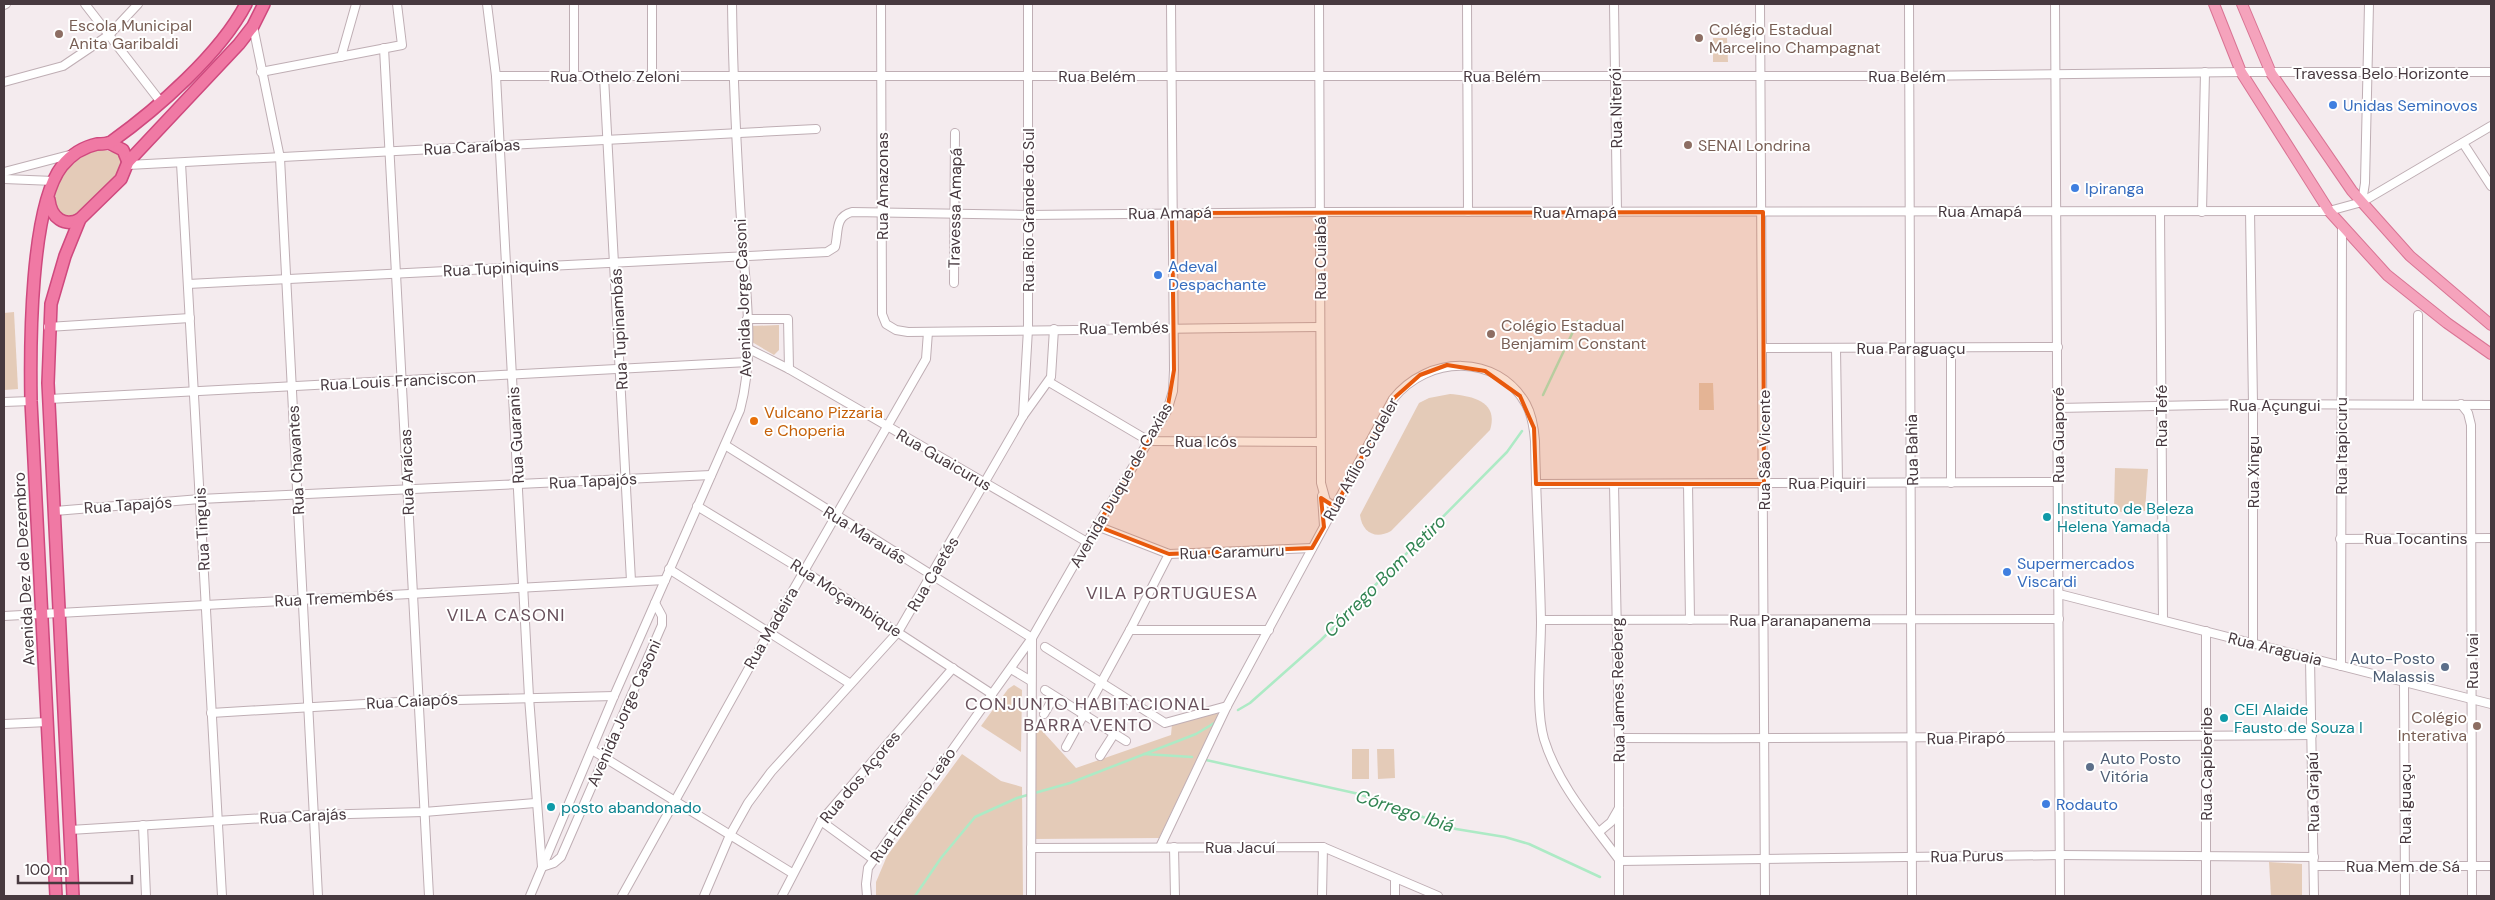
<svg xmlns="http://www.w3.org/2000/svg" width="2495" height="900" font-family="'DM Sans',sans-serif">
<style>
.green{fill:#e4cbb8}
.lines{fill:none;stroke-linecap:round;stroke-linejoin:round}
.stream{stroke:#adeac5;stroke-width:2.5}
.minor-casing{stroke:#bfaeb4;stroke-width:10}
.major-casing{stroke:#d97494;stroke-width:12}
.highway-casing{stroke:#cf497e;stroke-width:14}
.minor{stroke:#fff;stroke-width:8}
.major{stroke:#f5a3bc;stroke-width:10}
.highway{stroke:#f079a4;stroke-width:11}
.marked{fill:#e8590c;fill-opacity:0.2;stroke:#e8590c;stroke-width:4;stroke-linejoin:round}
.education-dot{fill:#8d6e63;stroke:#fff;stroke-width:2}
.shop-dot{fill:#3f7fe0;stroke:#fff;stroke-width:2}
.food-dot{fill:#e8710a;stroke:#fff;stroke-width:2}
.culture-dot{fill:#0f9aa8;stroke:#fff;stroke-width:2}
.service-dot{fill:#5c6f8a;stroke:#fff;stroke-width:2}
.labels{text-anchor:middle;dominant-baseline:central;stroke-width:4;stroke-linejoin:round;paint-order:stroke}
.education-label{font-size:16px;fill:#785e54;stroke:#fff;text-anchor:start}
.street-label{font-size:16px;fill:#47393f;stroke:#fff}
.shop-label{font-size:16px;fill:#366cbe;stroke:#fff;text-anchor:start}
.food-label{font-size:16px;fill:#c56008;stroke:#fff;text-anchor:start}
.culture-label{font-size:16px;fill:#0d838f;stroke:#fff;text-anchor:start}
.service-label{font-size:16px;fill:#4e5e75;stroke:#fff;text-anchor:end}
.water-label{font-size:18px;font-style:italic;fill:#318452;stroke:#fff}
.neighbourhood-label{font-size:18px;letter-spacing:1px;fill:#69515c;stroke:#fff}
</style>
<rect width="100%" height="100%" fill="#f4ebee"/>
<g class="green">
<polygon points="1713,38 1727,38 1728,62 1713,62"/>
<path d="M101,149l18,5 3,10 -3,9 -43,42 -6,2 -9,-3c-20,-27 15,-60 40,-65z"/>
<polygon points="14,312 18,389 4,390 4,313"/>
<polygon points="779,325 779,350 774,355 752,342 752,326"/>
<polygon points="1699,383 1713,383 1714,410 1699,410"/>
<path d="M1450,394c22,2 49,7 40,36l-99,101c-16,9 -29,1 -31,-16l59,-112 10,-5z"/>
<polygon points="2115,468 2148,469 2145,511 2114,512"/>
<polygon points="1014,685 1022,690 1021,752 981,726 1008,689"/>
<polygon points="1219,713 1159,838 1035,839 1035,723 1076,768 1171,735 1172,724"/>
<rect x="1352" y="749" width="17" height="30"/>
<polygon points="1377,749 1394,749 1395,778 1378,779"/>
<polygon points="962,754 1001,781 1022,787 1023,896 876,896 876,882 887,856"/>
<polygon points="2269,862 2302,864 2302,896 2271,896"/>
</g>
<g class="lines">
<g class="stream">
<polyline points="1543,395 1578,321"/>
<polyline points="1238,710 1250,703 1321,640 1507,452 1522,431"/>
<polyline points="1144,754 1192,757"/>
<polyline points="1206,760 1359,794 1456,829 1505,837 1529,844 1600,877"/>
<polyline points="915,896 941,858 975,817 1017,798 1070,783 1196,734 1216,722"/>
</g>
<g class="minor-casing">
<g id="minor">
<polyline points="85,4 160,101"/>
<polyline points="487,4 496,76 529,697 542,867 554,863 561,857 662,625 662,616 655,603"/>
<polyline points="652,4 652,75"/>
<polyline points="881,4 882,314 886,324 896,330 908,332 1319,327"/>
<polyline points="1319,4 1321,483 1326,501 1335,507"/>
<polyline points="1467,4 1468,212"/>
<polyline points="1614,4 1617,212"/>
<polyline points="1760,4 1765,896"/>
<polyline points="1909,4 1912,896"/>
<polyline points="2055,4 2060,896"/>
<polyline points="4,5 6,4"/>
<polyline points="253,26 280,158 318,896"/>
<path d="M384,48c17,283 28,566 45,848"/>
<polyline points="341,57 356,4"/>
<polyline points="261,72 402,45 397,4"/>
<polyline points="496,76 1910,76 2241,72 2491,72"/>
<polyline points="574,76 574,4"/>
<polyline points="604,77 631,581"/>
<polyline points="4,82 63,66 109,35 138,4"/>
<polyline points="2463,143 2491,186"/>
<polyline points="181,163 222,896"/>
<polyline points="128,165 816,129"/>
<polyline points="4,172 73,154"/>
<polyline points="4,179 54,181"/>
<polyline points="2362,202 2365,183 2369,4"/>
<polyline points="2250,211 2253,404 2253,643"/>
<polyline points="2160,212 2163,620"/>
<polyline points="2202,212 2205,72"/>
<polyline points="954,283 955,133"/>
<path d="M188,284l639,-32 8,-5c4,-15 -1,-30 17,-35l176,3 292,-3 1009,-1 33,-9 129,-76"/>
<polyline points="2418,315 2418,404"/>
<polyline points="747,319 788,319 789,369"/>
<polyline points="48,327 190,318"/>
<polyline points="1764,348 2058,347"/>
<polyline points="1836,348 1838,483"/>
<polyline points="1951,348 1951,483"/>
<polyline points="749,349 789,369 1087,542"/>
<polyline points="1049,382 1149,441 1320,442"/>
<polyline points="49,399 748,362"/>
<polyline points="4,402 31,401"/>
<polyline points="2461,404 2468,413 2471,425 2472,896"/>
<polyline points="2058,408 2253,404 2491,405"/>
<polyline points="1023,416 1028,329 1028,4"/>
<polyline points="725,445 1032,638"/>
<polyline points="1536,484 2058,482"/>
<polyline points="1614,484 1619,738 1619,896"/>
<polyline points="1688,484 1690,620"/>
<polyline points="1322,496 1324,526"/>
<polyline points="697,506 804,571 992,694"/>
<polyline points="55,511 200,499 711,475"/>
<polyline points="1097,526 1169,554 1312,548"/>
<polyline points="2340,539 2491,538"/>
<polyline points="669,569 849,683"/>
<polyline points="2059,594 2491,704"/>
<polyline points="4,616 665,580"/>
<polyline points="1541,620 2059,619"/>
<polyline points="1130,630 1269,630"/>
<polyline points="2206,631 2206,896"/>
<polyline points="1045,647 1165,723 1227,706"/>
<polyline points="2310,658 2314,896"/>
<polyline points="2341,666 2342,226"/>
<polyline points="1011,669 1031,681"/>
<polyline points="2404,682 2405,896"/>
<polyline points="1045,690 1126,741"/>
<polyline points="211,713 416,701 614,696"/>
<polyline points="1044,714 1054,697"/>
<polyline points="4,724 48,722"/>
<path d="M1619,738c231,1 462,-2 693,-3"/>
<polyline points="1066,747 1130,630 1169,554"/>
<polyline points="592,750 792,873"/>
<polyline points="1100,756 1114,734"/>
<polyline points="821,821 873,859"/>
<polyline points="143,825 146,896"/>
<polyline points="70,830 313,815 424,812 535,803"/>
<polyline points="1599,832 1611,822 1619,808"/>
<path d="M1160,847l67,-141 166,-307c35,-44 104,-46 133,5 6,11 8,24 9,37 1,60 5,121 6,181 0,35 -6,85 3,117 14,46 48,84 76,122"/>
<polyline points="1174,847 1175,896"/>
<polyline points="1031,848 1323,847 1438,896"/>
<polyline points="1620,861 2060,855 2314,857"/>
<polyline points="2314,866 2491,866"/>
<path d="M530,896l84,-200 126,-286c15,-56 6,-117 2,-174 -5,-78 -9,-155 -10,-232"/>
<polyline points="622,896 769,632 926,359 928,332"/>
<polyline points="704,896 730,835 748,803 771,772 898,632 1023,416 1051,377 1054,329"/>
<polyline points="782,896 821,821 953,668"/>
<polyline points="867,896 866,884 868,868 1032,638 1087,542 1167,411 1173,391 1174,370 1171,4"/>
<polyline points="1031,896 1032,638"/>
<polyline points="1322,896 1323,847"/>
<polyline points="1395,896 1395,879"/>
</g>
</g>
<g class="major-casing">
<g id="major">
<polyline points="2214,4 2241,72 2329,211 2387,275 2447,323 2491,354"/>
<polyline points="2242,4 2271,73 2352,191 2410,256 2491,325"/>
</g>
</g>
<g class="highway-casing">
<g id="highway">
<polyline points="109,143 123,150 128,162"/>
<path d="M49,200c2,17 15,28 31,19"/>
<path d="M56,896l-25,-495c-1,-54 -1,-194 31,-235 9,-11 21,-19 35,-22 5,0 10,0 14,-2 46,-33 109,-88 135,-138"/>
<polyline points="73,896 48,383 51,304 65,256 80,219 121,179 128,162 239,44 253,26 264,4"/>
</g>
</g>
<use href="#minor" class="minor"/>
<use href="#major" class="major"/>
<use href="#highway" class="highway"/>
</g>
<path class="marked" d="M1763,212l1,272h-228l-2,-56 -14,-32 -35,-25 -38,-6 -27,10 -27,24 -58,108 -14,-9 3,29 -12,21 -143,6 -72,-28 70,-115 7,-41 -2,-157z"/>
<g class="education-dot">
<circle cx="59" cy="34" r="5"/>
<circle cx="1699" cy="38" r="5"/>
<circle cx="1688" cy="145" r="5"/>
<circle cx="1491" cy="334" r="5"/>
<circle cx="2477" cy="726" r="5"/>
</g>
<g class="shop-dot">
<circle cx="2333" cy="105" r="5"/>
<circle cx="2075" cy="188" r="5"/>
<circle cx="1158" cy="275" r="5"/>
<circle cx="2007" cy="572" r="5"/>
<circle cx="2046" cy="804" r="5"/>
</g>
<circle class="food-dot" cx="754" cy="421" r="5"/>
<g class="culture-dot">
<circle cx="2047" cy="517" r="5"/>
<circle cx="2224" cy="718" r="5"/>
<circle cx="551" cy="807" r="5"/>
</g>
<g class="service-dot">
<circle cx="2445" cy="667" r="5"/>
<circle cx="2090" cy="767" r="5"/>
</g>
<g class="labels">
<g class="education-label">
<text x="69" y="25">Escola Municipal<tspan x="69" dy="18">Anita Garibaldi</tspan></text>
<text x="1709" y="29">Colégio Estadual<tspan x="1709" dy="18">Marcelino Champagnat</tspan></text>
<text x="1698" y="145">SENAI Londrina</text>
<text x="1501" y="325">Colégio Estadual<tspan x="1501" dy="18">Benjamim Constant</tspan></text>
<text x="2467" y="717" text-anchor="end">Colégio<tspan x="2467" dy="18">Interativa</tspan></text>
</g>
<g class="street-label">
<text x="2381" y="73">Travessa Belo Horizonte</text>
<text x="615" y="76">Rua Othelo Zeloni</text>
<text x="1097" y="76">Rua Belém</text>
<text x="1502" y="76">Rua Belém</text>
<text x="1907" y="76">Rua Belém</text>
<text transform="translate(1616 108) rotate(-91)">Rua Niterói</text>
<text transform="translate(472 147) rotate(-3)">Rua Caraíbas</text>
<text transform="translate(882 186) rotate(-90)">Rua Amazonas</text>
<text transform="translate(955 208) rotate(-89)">Travessa Amapá</text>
<text transform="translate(1028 210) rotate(-90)">Rua Rio Grande do Sul</text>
<text x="1980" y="211">Rua Amapá</text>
<text x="1575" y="212">Rua Amapá</text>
<text transform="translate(1170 213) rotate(-1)">Rua Amapá</text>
<text transform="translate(1320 258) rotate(-90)">Rua Cuiabá</text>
<text transform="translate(501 268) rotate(-3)">Rua Tupiniquins</text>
<text transform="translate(743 298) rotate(-92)">Avenida Jorge Casoni</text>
<text transform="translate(1124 328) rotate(-1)">Rua Tembés</text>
<text transform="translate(619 329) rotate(-93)">Rua Tupinambás</text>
<text x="1911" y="348">Rua Paraguaçu</text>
<text transform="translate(398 381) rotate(-3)">Rua Louis Franciscon</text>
<text x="2275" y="405">Rua Açungui</text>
<text transform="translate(2161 416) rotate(-90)">Rua Tefé</text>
<text transform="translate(516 435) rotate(-93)">Rua Guaranis</text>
<text transform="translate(2058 435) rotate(-90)">Rua Guaporé</text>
<text x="1206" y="441">Rua Icós</text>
<text transform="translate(2341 446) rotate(-90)">Rua Itapicuru</text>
<text transform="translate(1764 450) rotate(-90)">Rua São Vicente</text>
<text transform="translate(1912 450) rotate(-91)">Rua Bahia</text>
<text transform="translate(1361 459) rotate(-61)">Rua Atílio Scudeler</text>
<text transform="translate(296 460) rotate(-93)">Rua Chavantes</text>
<text transform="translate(944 460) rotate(30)">Rua Guaicurus</text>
<text transform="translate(407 472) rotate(-92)">Rua Araícas</text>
<text transform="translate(2253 472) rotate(-90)">Rua Xingu</text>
<text transform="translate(593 481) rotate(-3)">Rua Tapajós</text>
<text x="1827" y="483">Rua Piquiri</text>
<text transform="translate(1121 485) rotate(-60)">Avenida Duque de Caxias</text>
<text transform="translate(128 505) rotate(-4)">Rua Tapajós</text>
<text transform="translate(202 529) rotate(-93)">Rua Tinguis</text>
<text transform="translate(865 535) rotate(32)">Rua Marauás</text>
<text x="2416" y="538">Rua Tocantins</text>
<text transform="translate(1232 552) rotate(-2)">Rua Caramuru</text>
<text transform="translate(24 569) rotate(-93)">Avenida Dez de Dezembro</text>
<text transform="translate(933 574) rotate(-59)">Rua Caetés</text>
<text transform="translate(334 598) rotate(-3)">Rua Tremembés</text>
<text transform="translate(846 598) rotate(33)">Rua Moçambique</text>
<text x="1800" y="620">Rua Paranapanema</text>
<text transform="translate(771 628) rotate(-60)">Rua Madeira</text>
<text transform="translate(2275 649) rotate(14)">Rua Araguaia</text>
<text transform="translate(2472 661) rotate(-90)">Rua Ivai</text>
<text transform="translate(1618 690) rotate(-91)">Rua James Reeberg</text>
<text transform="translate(412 701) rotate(-3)">Rua Caiapós</text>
<text transform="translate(624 713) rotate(-66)">Avenida Jorge Casoni</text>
<text transform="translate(1966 738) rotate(-1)">Rua Pirapó</text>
<text transform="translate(2206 764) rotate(-90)">Rua Capiberibe</text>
<text transform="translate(860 777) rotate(-50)">Rua dos Açores</text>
<text transform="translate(2313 792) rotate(-91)">Rua Grajaú</text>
<text transform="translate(2405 804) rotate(-90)">Rua Iguaçu</text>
<text transform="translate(913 805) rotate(-55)">Rua Emerlino Leão</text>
<text transform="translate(303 816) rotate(-3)">Rua Carajás</text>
<text x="1240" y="847">Rua Jacuí</text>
<text transform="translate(1967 856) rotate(-1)">Rua Purus</text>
<text x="2403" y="866">Rua Mem de Sá</text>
</g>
<g class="shop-label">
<text x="2343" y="105">Unidas Seminovos</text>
<text x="2085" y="188">Ipiranga</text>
<text x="1168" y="266">Adeval<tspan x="1168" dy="18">Despachante</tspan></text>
<text x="2017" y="563">Supermercados<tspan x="2017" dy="18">Viscardi</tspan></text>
<text x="2056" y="804">Rodauto</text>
</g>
<g class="food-label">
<text x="764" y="412">Vulcano Pizzaria<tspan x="764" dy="18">e Choperia</tspan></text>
</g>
<g class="culture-label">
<text x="2057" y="508">Instituto de Beleza<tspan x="2057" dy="18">Helena Yamada</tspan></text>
<text x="2234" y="709">CEI Alaide<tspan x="2234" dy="18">Fausto de Souza I</tspan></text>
<text x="561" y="807">posto abandonado</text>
</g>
<g class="service-label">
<text x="2435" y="658">Auto-Posto<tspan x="2435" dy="18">Malassis</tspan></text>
<text x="2100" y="758" text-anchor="start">Auto Posto<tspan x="2100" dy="18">Vitória</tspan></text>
</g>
<g class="water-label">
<text transform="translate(1385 576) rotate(-45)">Córrego Bom Retiro</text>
<text transform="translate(1405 811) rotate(18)">Córrego Ibiá</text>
</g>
<g class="neighbourhood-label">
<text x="1172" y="593">VILA PORTUGUESA</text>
<text x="506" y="615">VILA CASONI</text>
<text x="1088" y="704">CONJUNTO HABITACIONAL<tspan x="1088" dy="21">BARRA VENTO</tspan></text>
</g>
</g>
<rect width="2495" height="900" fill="none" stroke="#47393f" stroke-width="10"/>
<path d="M18 875v8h114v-8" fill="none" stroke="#47393f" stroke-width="2.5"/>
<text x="25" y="875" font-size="15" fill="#47393f" stroke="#ffffff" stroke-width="4" paint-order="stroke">100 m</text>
</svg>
